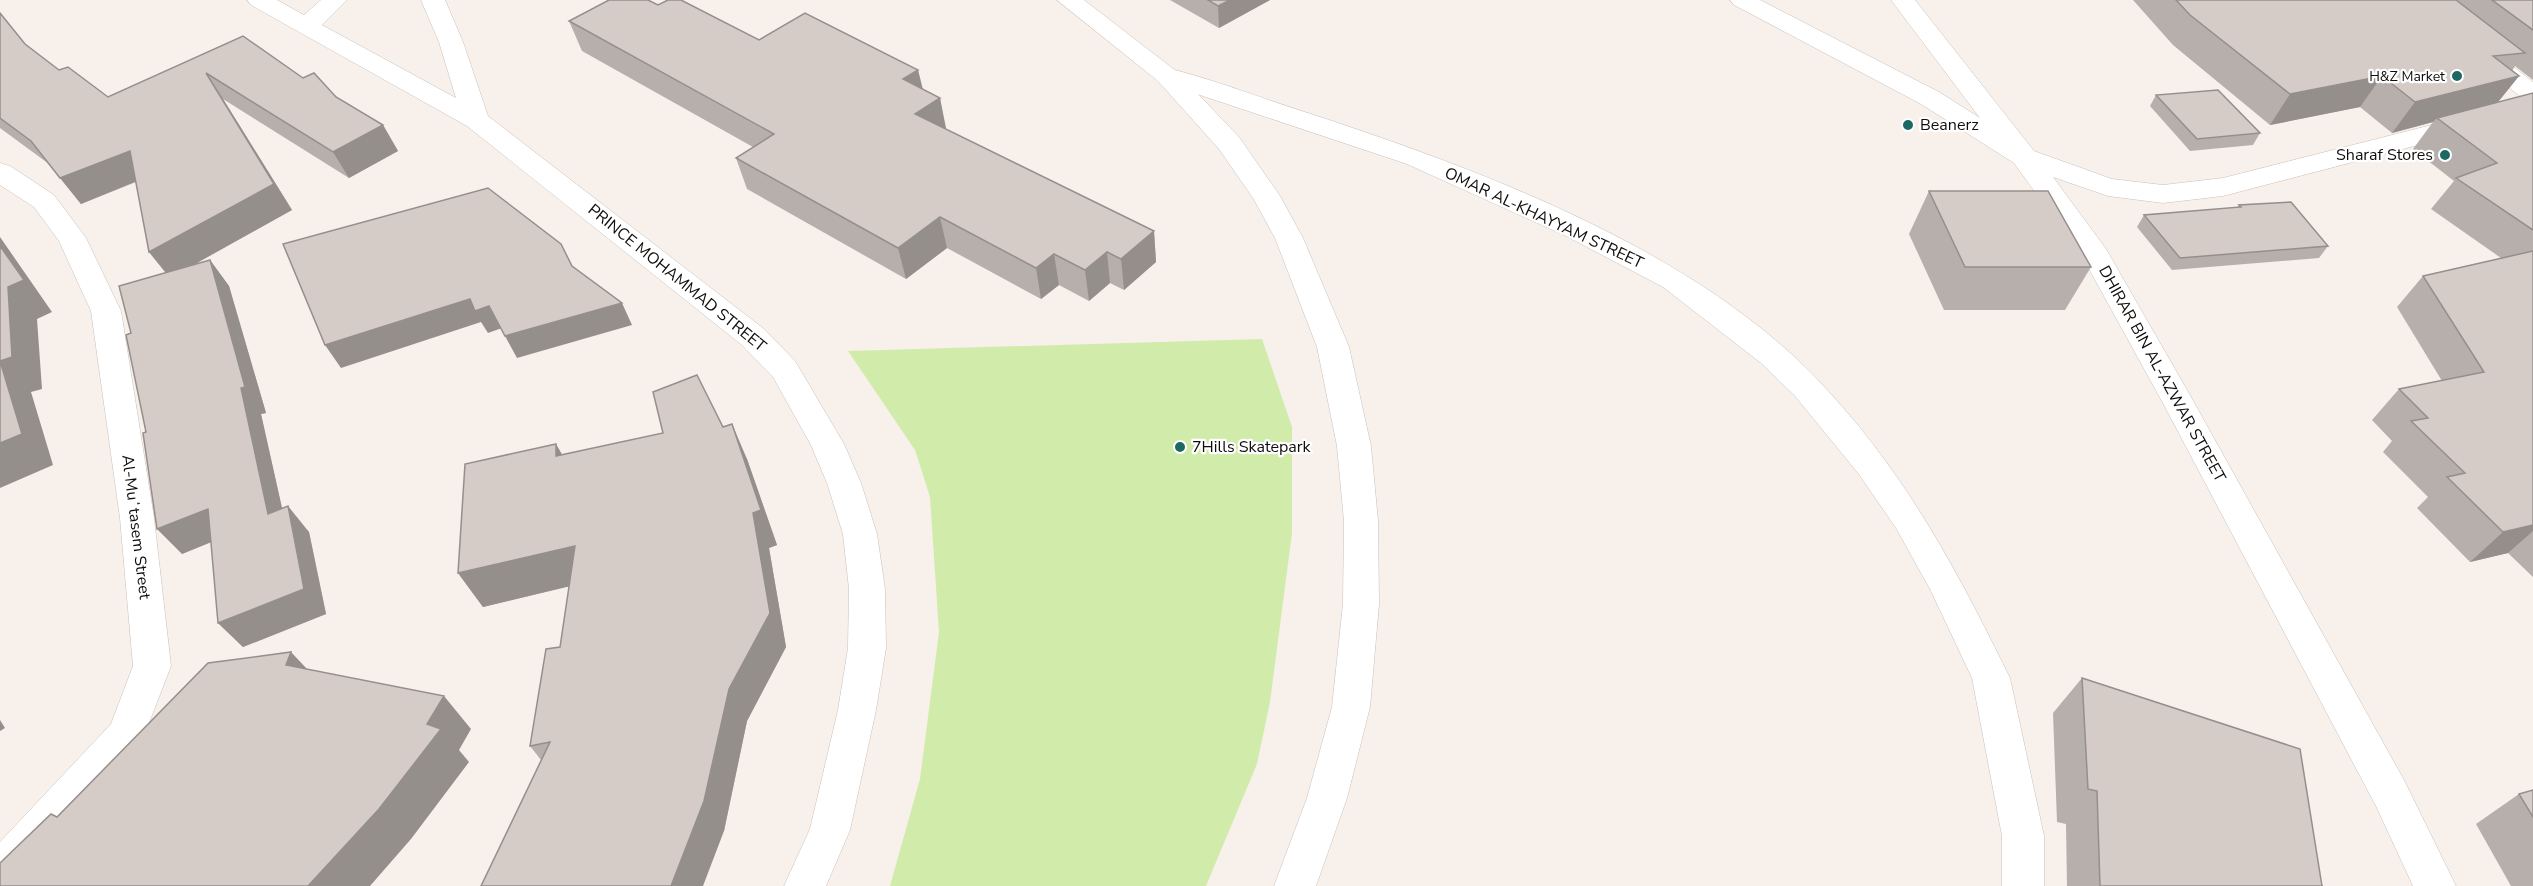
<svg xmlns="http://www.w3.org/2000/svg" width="2533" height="886" font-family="'Nunito Sans',sans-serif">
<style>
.green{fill:#d1ecaa}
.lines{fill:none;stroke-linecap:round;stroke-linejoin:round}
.street-casing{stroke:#c9c1bc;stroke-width:1}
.secondary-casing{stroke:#c9c1bc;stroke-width:1}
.street{fill:#fff;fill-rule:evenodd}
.secondary{fill:#fff;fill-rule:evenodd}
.wall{fill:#b7afac}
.shaded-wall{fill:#958f8c}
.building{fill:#d5ccc8;stroke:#958f8c;stroke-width:1.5}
.poi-dot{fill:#1d6863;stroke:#fff;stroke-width:2}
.labels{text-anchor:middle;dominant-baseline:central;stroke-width:4.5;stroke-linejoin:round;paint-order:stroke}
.far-poi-label{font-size:14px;fill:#0f0d0b;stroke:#fff;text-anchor:end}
.poi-label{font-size:16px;fill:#0f0d0b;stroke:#fff;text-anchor:start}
.street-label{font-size:16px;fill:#0f0d0b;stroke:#fff}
</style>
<rect width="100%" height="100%" fill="#f8f0eb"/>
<polygon class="green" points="1262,339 1292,427 1292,533 1270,702 1257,764 1206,886 890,886 920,779 939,632 930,497 915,450 848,351"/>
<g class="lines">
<g class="street-casing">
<g id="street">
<path d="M1167,68c49,12 96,31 144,46 170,56 380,134 506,265 84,88 134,180 187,287l6,12 34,158v50h-42v-50l-30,-158 -42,-89 -34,-61 -38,-55 -63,-77 -34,-33 -98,-76 -97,-51 -159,-72 -249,-83 -4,-5 4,-5z"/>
<polygon points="0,163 10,166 54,195 86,238 121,311 154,518 171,666 140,746 83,812 12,886 0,886 0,842 111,724 133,666 120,518 91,311 59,241 34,207 0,185"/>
</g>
</g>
<g class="secondary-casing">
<g id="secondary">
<polygon points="247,0 277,0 304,15 321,0 347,0 322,25 456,98 439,42 421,0 445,0 463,42 488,116 764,329 795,361 844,444 861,483 877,534 885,589 886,648 876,710 850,830 826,886 784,886 810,829 838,710 848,648 849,589 843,534 827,483 811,445 773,377 742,345 467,126 251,5"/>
<polygon points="1057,0 1084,0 1176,71 1239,137 1280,196 1303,238 1349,347 1371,446 1378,521 1379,604 1370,707 1347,798 1316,886 1274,886 1307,798 1332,707 1343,604 1344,521 1337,446 1317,347 1275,238 1253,198 1219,149 1158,81"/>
<polygon points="1730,0 1760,0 1939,92 1980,118 1891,0 1915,0 2034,151 2112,179 2163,185 2223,178 2526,101 2400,0 2427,0 2533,82 2533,115 2223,196 2163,203 2108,196 2053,177 2106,249 2191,397 2405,782 2456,886 2413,886 2377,808 2164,405 2084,260 2014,163 1921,104 1734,5"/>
</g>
</g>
<use href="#street" class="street"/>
<use href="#secondary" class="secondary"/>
</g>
<g class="wall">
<polygon points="1170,0 1270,0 1219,28"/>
<polygon points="2133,0 2533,0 2533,80 2515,66 2512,71 2519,76 2498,102 2533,93 2533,577 2508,553 2470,562 2417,508 2428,497 2383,452 2392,441 2372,420 2399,389 2442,381 2397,307 2423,276 2501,258 2431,209 2454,181 2413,149 2433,122 2392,133 2360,107 2270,125 2173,45"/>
<polygon points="658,5 759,40 918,70 923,89 940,98 945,129 1154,231 1156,262 1124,290 1110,283 1089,301 1059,285 1041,299 947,248 906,279 747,189 736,158 753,147 582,51 569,21"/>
<polygon points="0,13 25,44 59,70 108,97 243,36 303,78 383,125 398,151 349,178 223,99 292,210 193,265 210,260 229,286 266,413 261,414 282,509 309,532 326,614 243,647 218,623 211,542 182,554 146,432 131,333 166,273 149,252 136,182 81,204 49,164 0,128"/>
<polygon points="2156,95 2260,133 2253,145 2190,151 2150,106"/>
<polygon points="1929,191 2091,267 2065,310 1944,310 1909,234"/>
<polygon points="2239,205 2328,246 2319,258 2172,270 2137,227 2144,215 2237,208"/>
<polygon points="723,427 747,459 777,545 769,548 786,647 747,721 724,831 541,760 530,746 560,647 569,586 483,607 458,573 562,455"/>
<polygon points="2082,678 2322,886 2323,886 2067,886 2066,824 2057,822 2053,713"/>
<polygon points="2533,790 2533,886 2511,886 2476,824 2519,794"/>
</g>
<g class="shaded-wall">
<polygon points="1230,0 1270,0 1219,28 1218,6"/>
<polygon points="918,70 925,100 903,79"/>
<polygon points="206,73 223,99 292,210 170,278 149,252"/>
<polygon points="2382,76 2360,107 2270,125 2290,94"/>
<polygon points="2519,76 2494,107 2437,118 2433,122 2392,133 2415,102"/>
<polygon points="940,98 946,128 922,144 915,114"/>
<polygon points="383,125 398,151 349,178 333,152"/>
<polygon points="130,151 149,176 81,204 60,178"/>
<polygon points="940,217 947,248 906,279 898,248"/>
<polygon points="1154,231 1156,262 1124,290 1121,259"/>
<polygon points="0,237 52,312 37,319 42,389 31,392 53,465 0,488"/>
<polygon points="1107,252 1110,283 1089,301 1085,270"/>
<polygon points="1054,254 1059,285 1041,299 1036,268"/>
<polygon points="210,260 229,286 266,413 261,414 289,539 268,514"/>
<polygon points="470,299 489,306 502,328 488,333 481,322 341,368 325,345"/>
<polygon points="622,303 632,325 517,358 505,336"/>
<polygon points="732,424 747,459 777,545 769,548 786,647 747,721 724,831 703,886 671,886"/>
<polygon points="556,444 577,480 556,456"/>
<polygon points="288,506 309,532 326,614 243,647 218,623"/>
<polygon points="208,509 231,534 182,554 157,529"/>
<polygon points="2533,525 2533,531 2508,553 2470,562 2503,532"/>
<polygon points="575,546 596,580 483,607 458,573"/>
<polygon points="291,652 323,686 286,665"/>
<polygon points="444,696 471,729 459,750 469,762 411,839 370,886 308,886 427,724"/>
<polygon points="0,720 5,728 0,731"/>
</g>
<g class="building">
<polygon points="609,0 648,0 658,5 668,0 681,0 759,40 805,13 918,70 903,79 940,98 915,114 1154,231 1121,259 1107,252 1085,270 1054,254 1036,268 940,217 898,248 736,158 774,134 569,21"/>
<polygon points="1208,0 1230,0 1218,6"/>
<polygon points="2176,0 2456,0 2525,53 2493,56 2519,76 2415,102 2382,76 2290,94 2190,15"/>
<polygon points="2492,0 2533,0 2533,30"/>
<polygon points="0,13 25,44 59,70 68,67 108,97 243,36 303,78 314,73 336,97 383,125 333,152 206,73 274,184 149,252 130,151 60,178 31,141 0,118"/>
<polygon points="2218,90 2260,133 2197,139 2156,95"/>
<polygon points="2533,93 2533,230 2456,178 2497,163 2437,118"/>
<polygon points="488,188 561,244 572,266 622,303 505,336 489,306 475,311 470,299 325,345 283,244"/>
<polygon points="1929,191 2048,191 2091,267 1965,267"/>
<polygon points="2291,202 2328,246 2180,258 2144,215 2241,207 2239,205"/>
<polygon points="0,246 24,280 8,287 12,357 0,361"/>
<polygon points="2533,251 2533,525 2503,532 2447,477 2465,473 2411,421 2428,418 2399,389 2484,372 2423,276"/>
<polygon points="210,260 245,387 241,388 268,514 288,506 304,589 218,623 208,509 157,529 143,433 146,432 126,335 131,333 119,286"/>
<polygon points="0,361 22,434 0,443"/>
<polygon points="697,375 723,427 732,424 761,510 753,513 770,613 729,689 704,801 671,886 481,886 550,742 530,746 546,649 560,647 575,546 458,573 465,464 556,444 556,456 663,433 653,392"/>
<polygon points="291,652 286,665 444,696 427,724 441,729 379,809 308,886 0,886 0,863 51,814 57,817 208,663"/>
<polygon points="2082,678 2300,749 2322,886 2323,886 2100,886 2097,791 2088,789"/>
<polygon points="2533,790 2533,817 2519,794"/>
</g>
<g class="poi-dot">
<circle cx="2457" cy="76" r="6"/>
<circle cx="1908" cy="125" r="6"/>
<circle cx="2445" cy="155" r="6"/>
<circle cx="1180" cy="447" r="6"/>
</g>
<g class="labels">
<g class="far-poi-label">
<text x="2445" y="76">H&amp;Z Market</text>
</g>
<g class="poi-label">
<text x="1920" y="125">Beanerz</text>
<text x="2433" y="155" text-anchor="end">Sharaf Stores</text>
<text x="1192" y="447">7Hills Skatepark</text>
</g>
<g class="street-label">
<text transform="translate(1544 218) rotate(25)">OMAR AL-KHAYYAM STREET</text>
<text transform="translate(677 278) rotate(39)">PRINCE MOHAMMAD STREET</text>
<text transform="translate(2162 374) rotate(61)">DHIRAR BIN AL-AZWAR STREET</text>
<text transform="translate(136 527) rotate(83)">Al-Muʻtasem Street</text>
</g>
</g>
</svg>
